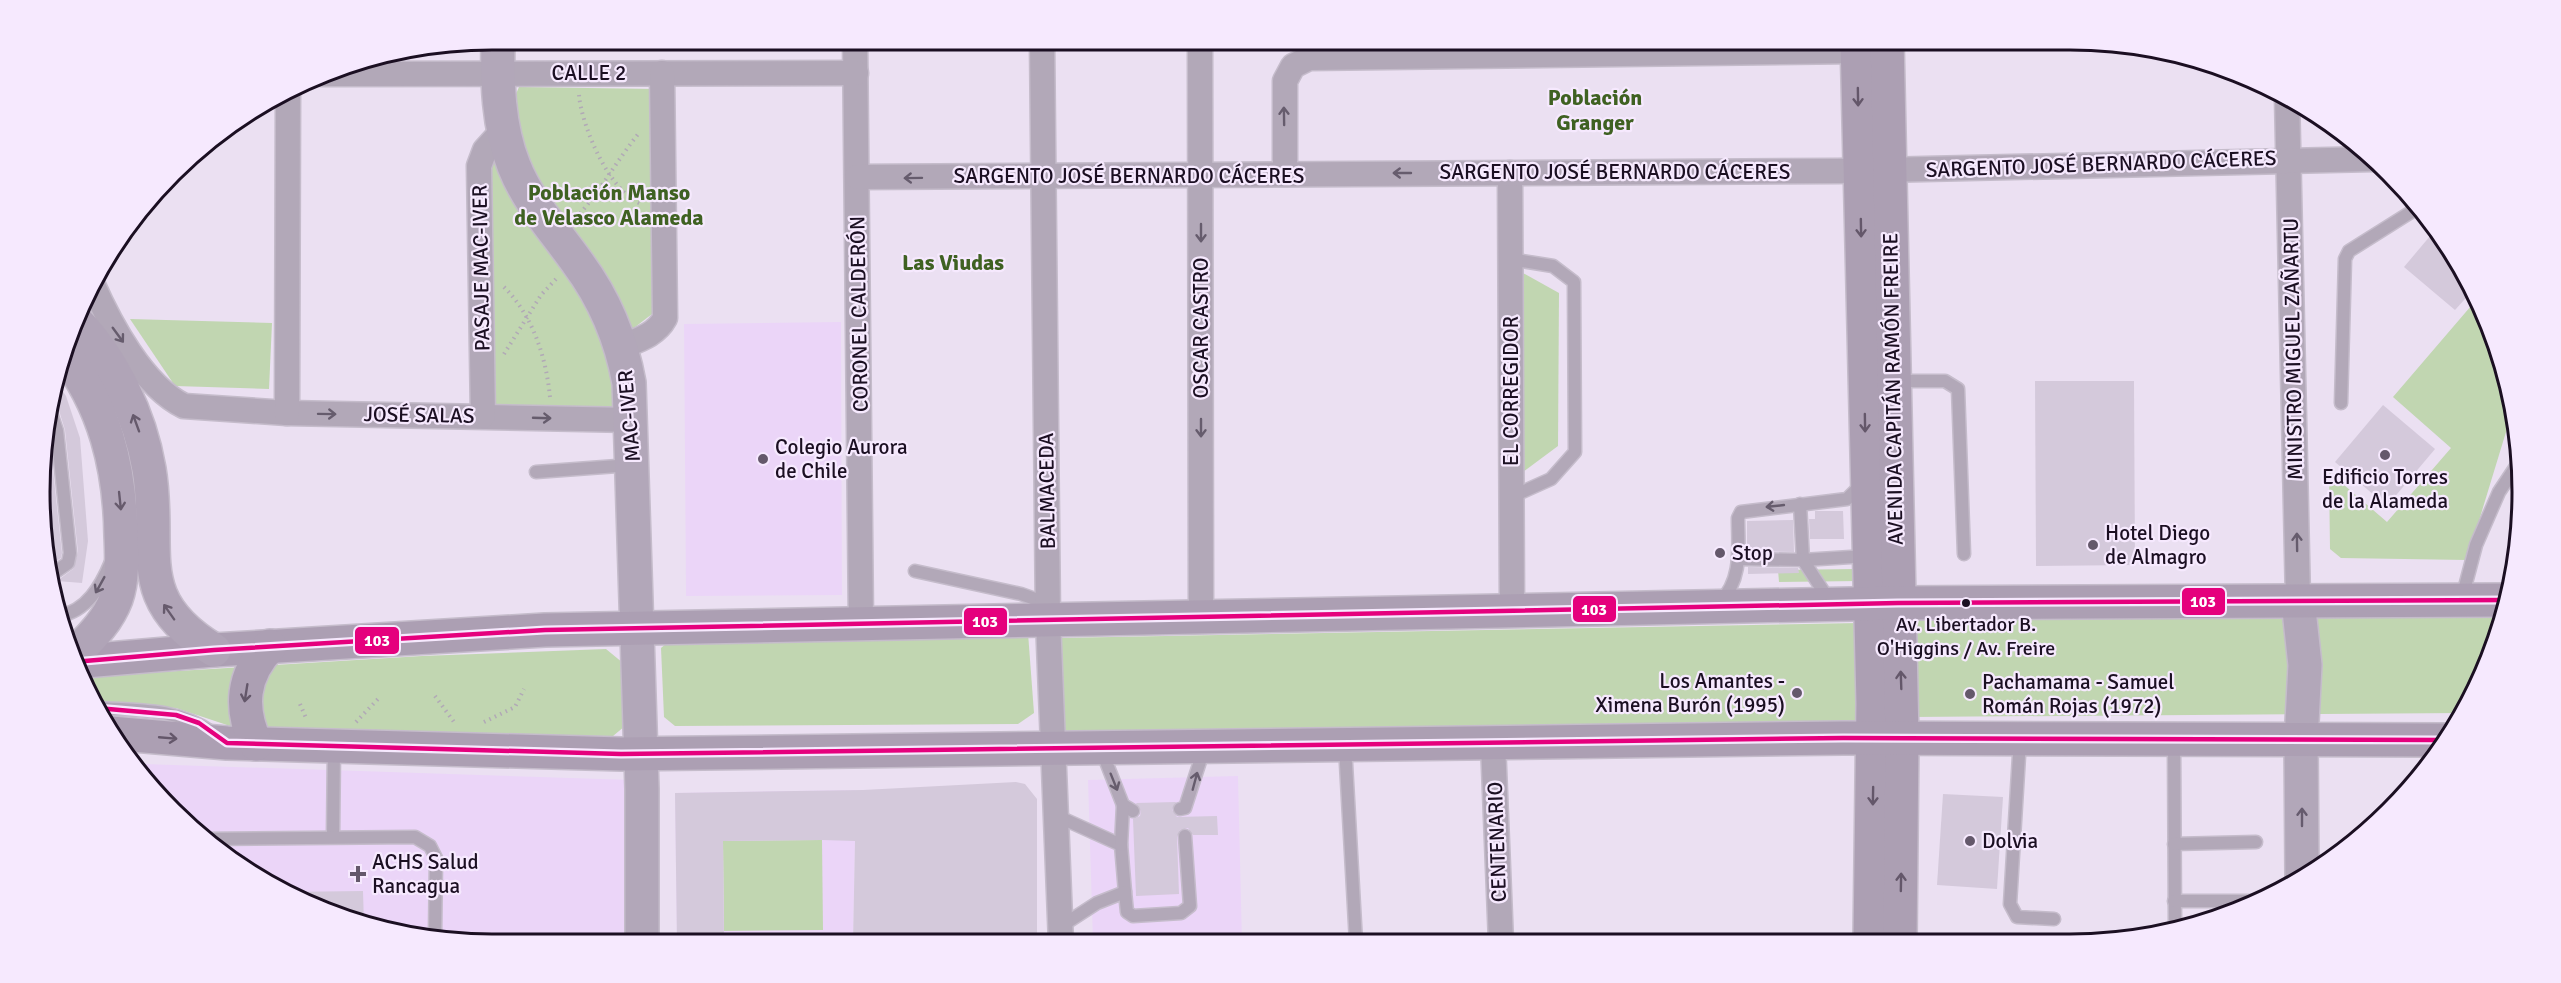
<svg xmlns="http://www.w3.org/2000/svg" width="2561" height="983" font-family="Signika,sans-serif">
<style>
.built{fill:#ebd5f8}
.green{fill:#c1d6b1}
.building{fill:#d4c9db}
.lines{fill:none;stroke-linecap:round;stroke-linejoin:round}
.lane-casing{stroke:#c5bccb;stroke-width:15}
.street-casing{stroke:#c5bccb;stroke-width:27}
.secondary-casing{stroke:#c5bccb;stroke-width:36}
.primary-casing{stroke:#c5bccb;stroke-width:36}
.highway-casing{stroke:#c5bccb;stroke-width:36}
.path{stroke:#b1a9b6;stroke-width:4;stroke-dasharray:1.5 4.5;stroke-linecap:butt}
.lane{stroke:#b2a8b8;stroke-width:12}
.street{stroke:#b2a8b8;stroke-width:24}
.secondary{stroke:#b2a7b9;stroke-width:33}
.primary{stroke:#ac9fb3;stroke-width:33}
.highway{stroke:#b0a4b7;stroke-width:33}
.bus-1-casing{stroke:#f6e9fe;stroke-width:9}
.bus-1{stroke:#e5007d;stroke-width:4.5}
.oneway{stroke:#64576a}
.oneway2{stroke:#665c6d}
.oneway3{stroke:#665a6c}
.oneway4{stroke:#665b6e}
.poi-dot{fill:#64586b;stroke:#f6e9fe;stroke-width:2}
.bus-dot{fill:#1b0f22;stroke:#f6e9fe;stroke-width:2}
.labels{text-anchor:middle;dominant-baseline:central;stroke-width:4.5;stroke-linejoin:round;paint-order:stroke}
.bus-label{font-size:20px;fill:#1b0f22;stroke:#f6e9fe}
.street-label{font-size:21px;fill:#1b0f22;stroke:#f6e9fe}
.poi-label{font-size:21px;fill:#1b0f22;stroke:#f6e9fe;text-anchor:start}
.neighbourhood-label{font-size:22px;font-weight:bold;fill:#3f6122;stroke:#f6e9fe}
.rim{fill:none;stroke:#1b0f22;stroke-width:3}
.line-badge{stroke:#f6e9fe;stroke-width:2}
.badge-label{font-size:16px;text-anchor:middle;font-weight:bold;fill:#fff}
</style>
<rect width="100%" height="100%" fill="#ebe0f2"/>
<g class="built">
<polygon points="841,322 842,595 686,596 684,324"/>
<polygon points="143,764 633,780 633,944 492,944 374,928 291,897 216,851 137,766"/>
<polygon points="1238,776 1242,942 1093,943 1088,780"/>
<polygon points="856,790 853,943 677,944 675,793"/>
</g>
<g class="green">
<polygon points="519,87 656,89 656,311 613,344 621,409 490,407 488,160"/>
<polygon points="1523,273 1559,293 1558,446 1523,472"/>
<polygon points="2477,299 2498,346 2513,409 2467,560 2341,558 2330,549 2329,472 2387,522 2451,448 2393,397"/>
<polygon points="130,319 272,323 269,389 175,386"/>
<polygon points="1857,499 1859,581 1779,582 1778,570 1854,569 1851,507"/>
<polygon points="2506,609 2463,713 1912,717 1908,613"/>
<polygon points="1859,623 1862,731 1064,740 1059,638"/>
<polygon points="1028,633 1034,713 1018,724 675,726 664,717 661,648 674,637"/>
<polygon points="606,649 623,663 625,726 613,736 317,733 239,729 176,708 94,703 80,677 422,656"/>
<polygon points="822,840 823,930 724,931 723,841"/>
</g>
<g class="building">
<polygon points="2436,229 2462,266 2473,290 2455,310 2404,267"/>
<polygon points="55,380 66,396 80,438 88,541 82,583 57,581 73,569 78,552 65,430 57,404 51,399"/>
<polygon points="2035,381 2134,381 2135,565 2036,566"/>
<polygon points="2383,405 2435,449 2387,506 2335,462"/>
<polygon points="45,422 49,433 62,553 61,558 47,567 43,432"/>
<polygon points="1815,511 1843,511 1844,539 1810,539 1809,519 1815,519"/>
<polygon points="1793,520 1794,552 1747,551 1747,521"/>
<polygon points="1748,567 1798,568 1799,573 1748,574"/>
<polygon points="1016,782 1025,784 1037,799 1037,943 853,943 855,841 822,840 723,841 724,943 677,944 675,793 863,790"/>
<polygon points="1943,794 2003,797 1997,889 1937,885"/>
<polygon points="1176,802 1172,810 1177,817 1217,816 1218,835 1193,835 1188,828 1180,830 1177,837 1179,894 1136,896 1133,819 1140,816 1141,811 1136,803"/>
<polygon points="363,891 364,925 283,892"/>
</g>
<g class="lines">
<g class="lane-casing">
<g id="lane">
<polyline points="1510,259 1553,266 1574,282 1575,452 1551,479 1511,497"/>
<polyline points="1896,381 1945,381 1958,389 1964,554"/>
<polyline points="2341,403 2345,259 2349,251 2419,207"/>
<polyline points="536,472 631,465"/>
<polyline points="1800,504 1803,560 1867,556"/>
<polyline points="1739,559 1803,560 1829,600"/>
<polyline points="915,571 1021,594 1049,604"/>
<polyline points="48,577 68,563 70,553 57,431 49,407"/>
<polyline points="2462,598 2476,545 2499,492 2519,462"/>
<path d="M1720,602c23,-23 18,-55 18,-84l3,-6 106,-13 14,-14"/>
<path d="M59,616c28,-5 42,-30 52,-54"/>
<path d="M96,708c42,2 82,0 117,25"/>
<polyline points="2020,739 2010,904 2017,917 2054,919"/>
<polyline points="2174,741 2175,926"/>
<polyline points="1345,746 1356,942"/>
<polyline points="1101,749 1123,805 1133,811"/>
<polyline points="1180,809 1185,808 1204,749"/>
<polyline points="1057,816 1121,845 1125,892"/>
<polyline points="333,836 334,748"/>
<polyline points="205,839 415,837 430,846 436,858 435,936"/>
<polyline points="2174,844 2256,842"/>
<polyline points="1121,845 1123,805"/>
<polyline points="2174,901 2254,901"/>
<polyline points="1060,927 1097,903 1125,892 1127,912 1133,916 1181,913 1190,906 1185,836"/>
</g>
</g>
<g class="street-casing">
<g id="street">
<polyline points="855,39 861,624"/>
<polyline points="1042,39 1048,620 1061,943"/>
<polyline points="1200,39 1201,617"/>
<polyline points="322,74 856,73"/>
<polyline points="2287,97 2298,601"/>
<polyline points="1510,173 1512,610"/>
<polyline points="1285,174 1285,81 1293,66 1309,58 1857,51"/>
<polyline points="857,177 1838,171 2373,159"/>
<path d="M92,283c18,41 51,103 92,123l103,7 345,7"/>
<path d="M621,347c17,-7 35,-12 44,-29l-3,-245"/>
<polyline points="287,413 288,89"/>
<polyline points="483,416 479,166 485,150 504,129"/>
<polyline points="1493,743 1501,942"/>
</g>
</g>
<g class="secondary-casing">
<g id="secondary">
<path d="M498,39c-1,42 0,87 16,127 14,36 41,65 63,96 27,36 44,76 52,121l13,406v155"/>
<polyline points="2298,601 2305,665 2301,741 2302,876"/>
</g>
</g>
<g class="primary-casing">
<g id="primary">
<polyline points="1857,39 1873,703 1870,941"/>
<polyline points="1887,39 1902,738 1900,941"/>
<polyline points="73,662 214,650 545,630 1898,603 2508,600"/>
<polyline points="110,733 227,743 621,754 1843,738 2443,740"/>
<path d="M256,744c-17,-36 -14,-69 14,-98"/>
</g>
</g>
<g class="highway-casing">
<g id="highway">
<path d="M75,320c38,39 65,96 74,149 14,81 -21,129 65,181"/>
<path d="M62,351c43,54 58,117 59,185 1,21 2,43 -5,63 -9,24 -28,41 -45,59"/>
</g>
</g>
<g class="path">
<path d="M579,95c3,33 31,97 62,109"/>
<path d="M576,218c24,-26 41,-58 63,-85"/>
<path d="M504,287c29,29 42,70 46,110"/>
<polyline points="504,354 541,295 556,279"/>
<polyline points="435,696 454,722"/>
<polyline points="300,704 306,718"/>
<polyline points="356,722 378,699"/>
<polyline points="484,722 515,707 524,689"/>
</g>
<use href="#lane" class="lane"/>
<use href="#street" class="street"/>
<use href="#secondary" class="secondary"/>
<use href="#primary" class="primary"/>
<use href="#highway" class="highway"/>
<g class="bus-1-casing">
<g id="bus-1">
<polyline points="73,662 214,650 545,630 1898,603 2508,600"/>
<polyline points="97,708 176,715 199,723 227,743 621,754 1843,738 2443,740"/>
</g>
</g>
<use href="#bus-1" class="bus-1"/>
</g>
<defs><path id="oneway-shaft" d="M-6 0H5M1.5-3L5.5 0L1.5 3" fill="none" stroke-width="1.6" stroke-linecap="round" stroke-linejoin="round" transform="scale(1.5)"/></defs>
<g class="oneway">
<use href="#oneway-shaft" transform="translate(1858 97) rotate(89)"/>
<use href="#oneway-shaft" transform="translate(1861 228) rotate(89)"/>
<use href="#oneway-shaft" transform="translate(1865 423) rotate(89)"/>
<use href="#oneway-shaft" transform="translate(1901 680) rotate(-92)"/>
<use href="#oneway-shaft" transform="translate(246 693) rotate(99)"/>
<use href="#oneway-shaft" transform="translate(168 738) rotate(5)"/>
<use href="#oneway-shaft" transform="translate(1873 796) rotate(91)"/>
<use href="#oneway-shaft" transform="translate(1901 882) rotate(-89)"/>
</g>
<g class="oneway2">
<use href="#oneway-shaft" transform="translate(1284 116) rotate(-91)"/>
<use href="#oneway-shaft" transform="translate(1402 173) rotate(180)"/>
<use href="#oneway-shaft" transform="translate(913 178) rotate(179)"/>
<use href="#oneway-shaft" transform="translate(1201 233) rotate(90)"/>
<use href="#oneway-shaft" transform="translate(118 335) rotate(54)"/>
<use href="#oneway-shaft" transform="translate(327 414) rotate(1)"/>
<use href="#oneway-shaft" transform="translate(542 418) rotate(2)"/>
<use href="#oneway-shaft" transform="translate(1201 428) rotate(90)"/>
<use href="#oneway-shaft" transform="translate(1775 506) rotate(174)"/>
<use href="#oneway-shaft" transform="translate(2297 542) rotate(-91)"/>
<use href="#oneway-shaft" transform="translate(100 585) rotate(119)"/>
<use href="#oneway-shaft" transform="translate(1195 781) rotate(-75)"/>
<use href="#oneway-shaft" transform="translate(1114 782) rotate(68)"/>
</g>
<g class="oneway3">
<use href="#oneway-shaft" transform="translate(136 423) rotate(-110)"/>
<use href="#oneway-shaft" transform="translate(120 501) rotate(84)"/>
<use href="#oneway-shaft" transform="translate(169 612) rotate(-125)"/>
</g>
<use class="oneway4" href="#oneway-shaft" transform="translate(2302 817) rotate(-90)"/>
<g class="poi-dot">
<circle cx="2385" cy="455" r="6"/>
<circle cx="763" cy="459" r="6"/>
<circle cx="2093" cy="545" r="6"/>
<circle cx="1720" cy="553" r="6"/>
<circle cx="1797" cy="693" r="6"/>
<circle cx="1970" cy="694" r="6"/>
<circle cx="1970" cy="841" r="6"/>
<path d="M355 865h6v6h6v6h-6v6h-6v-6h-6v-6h6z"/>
</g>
<circle class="bus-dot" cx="1966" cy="603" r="5"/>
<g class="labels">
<g class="bus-label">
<text x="1966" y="624">Av. Libertador B.<tspan x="1966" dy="24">O'Higgins / Av. Freire</tspan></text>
</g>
<g class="street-label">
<text x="589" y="73">CALLE 2</text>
<text transform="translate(2101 164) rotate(-2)">SARGENTO JOSÉ BERNARDO CÁCERES</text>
<text x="1615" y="172">SARGENTO JOSÉ BERNARDO CÁCERES</text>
<text x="1129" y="176">SARGENTO JOSÉ BERNARDO CÁCERES</text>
<text transform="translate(481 268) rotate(-91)">PASAJE MAC-IVER</text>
<text transform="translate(859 314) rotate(-91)">CORONEL CALDERÓN</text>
<text transform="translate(1201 328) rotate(-90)">OSCAR CASTRO</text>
<text transform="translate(2293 349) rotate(-91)">MINISTRO MIGUEL ZAÑARTU</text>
<text transform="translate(1893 389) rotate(-91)">AVENIDA CAPITÁN RAMÓN FREIRE</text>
<text transform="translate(1511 391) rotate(-90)">EL CORREGIDOR</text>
<text transform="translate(419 415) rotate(1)">JOSÉ SALAS</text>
<text transform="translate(629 416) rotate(-95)">MAC-IVER</text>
<text transform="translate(1047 491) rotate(-91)">BALMACEDA</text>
<text transform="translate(1497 842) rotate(-92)">CENTENARIO</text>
</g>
<g class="poi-label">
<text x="775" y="447">Colegio Aurora<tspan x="775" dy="24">de Chile</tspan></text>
<text x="2385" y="477" text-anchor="middle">Edificio Torres<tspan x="2385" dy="24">de la Alameda</tspan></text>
<text x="2105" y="533">Hotel Diego<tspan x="2105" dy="24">de Almagro</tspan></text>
<text x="1732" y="553">Stop</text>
<text x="1785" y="681" text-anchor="end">Los Amantes -<tspan x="1785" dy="24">Ximena Burón (1995)</tspan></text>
<text x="1982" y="682">Pachamama - Samuel<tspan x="1982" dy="24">Román Rojas (1972)</tspan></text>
<text x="1982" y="841">Dolvia</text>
<text x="372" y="862">ACHS Salud<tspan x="372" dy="24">Rancagua</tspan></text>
</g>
<g class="neighbourhood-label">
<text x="1595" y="97">Población<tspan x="1595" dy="25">Granger</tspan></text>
<text x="609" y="192">Población Manso<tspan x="609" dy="25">de Velasco Alameda</tspan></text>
<text x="953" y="262">Las Viudas</text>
</g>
</g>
<path d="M0 0H2561V983H0ZM492 50H2070A442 442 0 0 1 2512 492V492A442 442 0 0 1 2070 934H492A442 442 0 0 1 50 492V492A442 442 0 0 1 492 50Z" fill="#f6e9fe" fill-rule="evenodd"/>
<path class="rim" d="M492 50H2070A442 442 0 0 1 2512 492V492A442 442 0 0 1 2070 934H492A442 442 0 0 1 50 492V492A442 442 0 0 1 492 50Z"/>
<g class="line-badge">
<rect x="2181" y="587" width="45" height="29" rx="6" fill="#e5007d"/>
<rect x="1572" y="595" width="45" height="28" rx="6" fill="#e5007d"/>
<rect x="963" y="607" width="45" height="29" rx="6" fill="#e5007d"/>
<rect x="354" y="626" width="46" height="29" rx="6" fill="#e5007d"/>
</g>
<g class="badge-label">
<text x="2203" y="607">103</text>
<text x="1594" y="615">103</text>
<text x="985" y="627">103</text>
<text x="377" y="646">103</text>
</g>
</svg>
